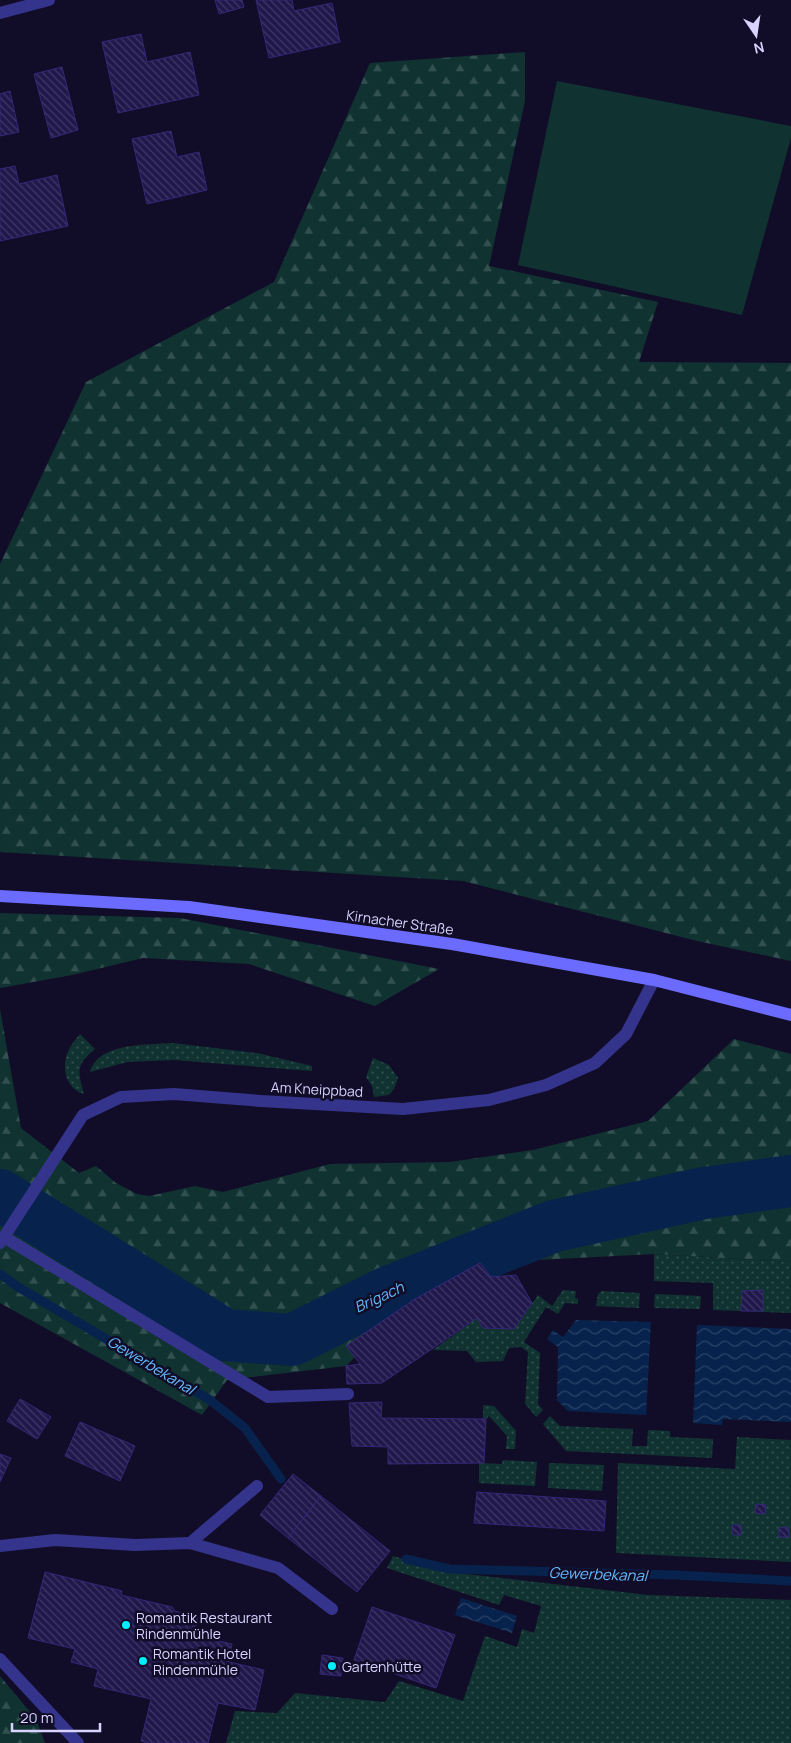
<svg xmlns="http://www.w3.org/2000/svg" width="791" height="1743" font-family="Manrope,sans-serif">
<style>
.grass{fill:url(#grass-dots)}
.forest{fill:url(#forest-firs)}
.park{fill:#103331}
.water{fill:url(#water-waves)}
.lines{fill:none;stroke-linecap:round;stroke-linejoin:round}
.stream{stroke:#07234d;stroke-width:9}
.river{stroke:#07234d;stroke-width:52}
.building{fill:url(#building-back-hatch);stroke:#352779}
.lane{stroke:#35348c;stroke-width:12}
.street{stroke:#35348c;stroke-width:12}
.secondary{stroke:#6b6cff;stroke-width:12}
.poi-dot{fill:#00edff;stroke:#110d28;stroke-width:2}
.labels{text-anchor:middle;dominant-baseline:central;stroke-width:5;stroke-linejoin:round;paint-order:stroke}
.street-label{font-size:14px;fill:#d8d4ff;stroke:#110d28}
.poi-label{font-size:14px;fill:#d8d4ff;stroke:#110d28;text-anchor:start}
.water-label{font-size:15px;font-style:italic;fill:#62bbff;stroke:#110d28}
</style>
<defs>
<pattern id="grass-dots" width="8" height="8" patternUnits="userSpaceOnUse" patternTransform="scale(1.25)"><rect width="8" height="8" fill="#103331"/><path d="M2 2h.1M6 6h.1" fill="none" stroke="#325050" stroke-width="1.8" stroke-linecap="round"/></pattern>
<pattern id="forest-firs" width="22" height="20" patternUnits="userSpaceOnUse" patternTransform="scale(1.25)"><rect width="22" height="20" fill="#103331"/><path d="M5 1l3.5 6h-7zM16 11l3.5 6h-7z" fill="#325050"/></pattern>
<pattern id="water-waves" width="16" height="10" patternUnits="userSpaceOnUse" patternTransform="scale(1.25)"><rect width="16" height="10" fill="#07234d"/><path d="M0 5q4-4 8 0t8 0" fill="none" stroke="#2a4268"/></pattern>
<pattern id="building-back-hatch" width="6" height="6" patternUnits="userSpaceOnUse" patternTransform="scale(1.25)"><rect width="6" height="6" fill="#20174b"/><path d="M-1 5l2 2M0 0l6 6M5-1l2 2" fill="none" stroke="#403866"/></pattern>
</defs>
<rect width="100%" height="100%" fill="#110d28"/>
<g class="grass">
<path d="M80,1034l15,15c-20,17 -17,21 -11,45 -15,-4 -22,-21 -18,-36 2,-9 8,-17 14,-24z"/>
<path d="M173,1043l84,10 55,13v5l-138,-11 -47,2 -37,10c8,-30 58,-27 83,-29z"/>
<polygon points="373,1058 389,1065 398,1078 394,1089 389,1095 374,1097 372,1086 366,1077"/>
<polygon points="654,1254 791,1262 791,1313 713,1310 713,1283 654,1281"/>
<polygon points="563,1290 576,1291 575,1298 578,1299 578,1304 565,1303 558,1314 546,1307 524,1342 540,1353 538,1404 543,1410 536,1417 525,1404 528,1352 521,1347 509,1348 503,1361 476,1362 467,1351 433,1350 477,1318 483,1328 514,1329 538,1295 552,1306"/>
<polygon points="602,1291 640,1293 639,1308 596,1306 598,1294"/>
<polygon points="655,1294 701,1296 700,1309 654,1308"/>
<polygon points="483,1405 494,1406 516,1431 515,1449 506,1449 507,1436 489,1416 486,1419 483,1419"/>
<polygon points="550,1416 560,1426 633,1429 632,1446 647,1446 648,1430 670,1431 670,1437 713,1439 712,1458 566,1451 543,1424"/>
<polygon points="737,1437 791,1440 791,1562 616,1553 618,1463 735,1469"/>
<polygon points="503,1460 537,1462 535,1486 479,1483 479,1463 502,1464"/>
<polygon points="549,1463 604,1465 602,1491 548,1488"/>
<polygon points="393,1556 449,1572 648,1595 791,1600 791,1743 226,1743 235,1711 277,1713 295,1693 385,1702 399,1681 463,1701 485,1636 517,1647 522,1629 534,1633 541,1606 504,1595 499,1605 387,1568"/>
</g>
<g class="forest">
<polygon points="525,52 525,101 489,266 658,302 639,362 791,363 791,961 697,941 463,881 0,852 0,564 86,382 274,282 370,63"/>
<polygon points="0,913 180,918 439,969 375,1006 249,964 143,958 72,975 0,988"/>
<polygon points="0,1009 21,1128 79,1173 96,1166 116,1183 137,1194 149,1196 195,1186 223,1192 330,1164 450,1162 533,1150 648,1121 734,1039 791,1054 791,1262 654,1254 480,1263 415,1299 347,1346 355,1357 346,1366 227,1380 202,1415 0,1303"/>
<polygon points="0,1676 36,1719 45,1743 0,1743"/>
</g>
<polygon class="park" points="557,81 791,126 791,138 742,315 518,265"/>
<g class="water">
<polygon points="576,1320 651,1322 646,1415 568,1411 557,1400 558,1347 547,1339 553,1330 563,1337"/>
<polygon points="697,1325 791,1329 791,1422 723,1419 722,1425 693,1423"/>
<polygon points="461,1598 517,1616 512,1633 455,1615"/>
</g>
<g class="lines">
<g class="stream">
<polyline points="0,1274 18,1287 210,1400 245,1428 281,1479"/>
<polyline points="406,1559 449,1569 676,1575 791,1581"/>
</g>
<polyline class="river" points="0,1195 225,1335 292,1340 386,1293 554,1226 704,1193 791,1181"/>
</g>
<g class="building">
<polygon points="215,0 242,0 244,7 219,14"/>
<polygon points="256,0 292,0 294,11 332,3 340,42 269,58"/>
<polygon points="141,34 147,62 190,52 199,95 118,113 102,42"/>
<polygon points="62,67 78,130 51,138 34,74"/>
<polygon points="10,91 19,132 0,136 0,94"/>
<polygon points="171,131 177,157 199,152 207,190 147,204 132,139"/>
<polygon points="15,166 19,184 57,175 68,226 0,241 0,169"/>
<polygon points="480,1263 491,1277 516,1275 532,1303 514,1329 483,1328 477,1318 382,1383 347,1384 346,1366 360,1364 346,1346 415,1299"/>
<polygon points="763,1290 763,1311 741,1311 742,1291"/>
<polygon points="20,1399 51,1417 37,1439 7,1421"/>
<polygon points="382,1402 381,1418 486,1419 484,1463 388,1464 388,1447 352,1446 349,1403"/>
<polygon points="80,1422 135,1446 120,1481 65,1456"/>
<polygon points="0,1454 11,1458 0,1482"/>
<polygon points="293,1474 321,1496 288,1538 260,1515"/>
<polygon points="477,1492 606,1501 604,1531 474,1523"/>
<polygon points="321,1496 390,1551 357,1592 288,1538"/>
<polygon points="756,1504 766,1505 765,1514 755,1513"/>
<polygon points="732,1525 741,1525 741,1535 733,1535"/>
<polygon points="788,1527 789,1537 779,1537 779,1528"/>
<polygon points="45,1572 122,1591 121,1595 172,1607 175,1611 198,1618 194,1635 232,1644 229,1662 264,1670 255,1710 218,1703 208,1743 149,1743 141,1741 151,1699 94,1686 98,1669 71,1662 75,1649 28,1638"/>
<polygon points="372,1607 455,1635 436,1688 354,1660"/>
<polygon points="322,1655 343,1658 341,1676 320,1674"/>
</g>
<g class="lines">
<g class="lane">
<polyline points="4,1237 268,1397 348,1394"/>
<polyline points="190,1543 257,1486"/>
<polyline points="0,1546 55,1540 135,1545 190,1543 278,1568 332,1609"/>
</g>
<g class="street">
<polyline points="0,13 49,0"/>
<polyline points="0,1243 83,1115 121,1097 174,1094 261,1101 403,1109 489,1100 546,1085 595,1063 626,1034 654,980"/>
<polyline points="0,1659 78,1743"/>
</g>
<polyline class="secondary" points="0,896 189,907 452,944 654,980 791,1015"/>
</g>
<g class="poi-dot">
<circle cx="126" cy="1625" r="5"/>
<circle cx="143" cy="1661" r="5"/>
<circle cx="332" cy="1666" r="5"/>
</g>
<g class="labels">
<g class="street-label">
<text transform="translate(400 922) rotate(8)">Kirnacher Straße</text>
<text transform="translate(317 1089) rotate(3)">Am Kneippbad</text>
</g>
<g class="poi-label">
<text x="136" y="1617">Romantik Restaurant<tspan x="136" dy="16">Rindenmühle</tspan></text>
<text x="153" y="1653">Romantik Hotel<tspan x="153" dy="16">Rindenmühle</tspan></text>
<text x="342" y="1666">Gartenhütte</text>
</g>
<g class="water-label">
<text transform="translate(379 1297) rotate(-25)">Brigach</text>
<text transform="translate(151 1365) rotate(31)">Gewerbekanal</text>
<text transform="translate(598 1574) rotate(2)">Gewerbekanal</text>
</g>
</g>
<g transform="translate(756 35) rotate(167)" stroke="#110d28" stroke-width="4" paint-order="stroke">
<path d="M0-4L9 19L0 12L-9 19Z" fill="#d8d4ff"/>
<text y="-8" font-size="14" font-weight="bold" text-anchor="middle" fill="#d8d4ff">N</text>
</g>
<path d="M12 1723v8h88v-8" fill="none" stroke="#d8d4ff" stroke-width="2.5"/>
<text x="20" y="1723" font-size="15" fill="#d8d4ff" stroke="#110d28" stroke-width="4" paint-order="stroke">20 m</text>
</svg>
